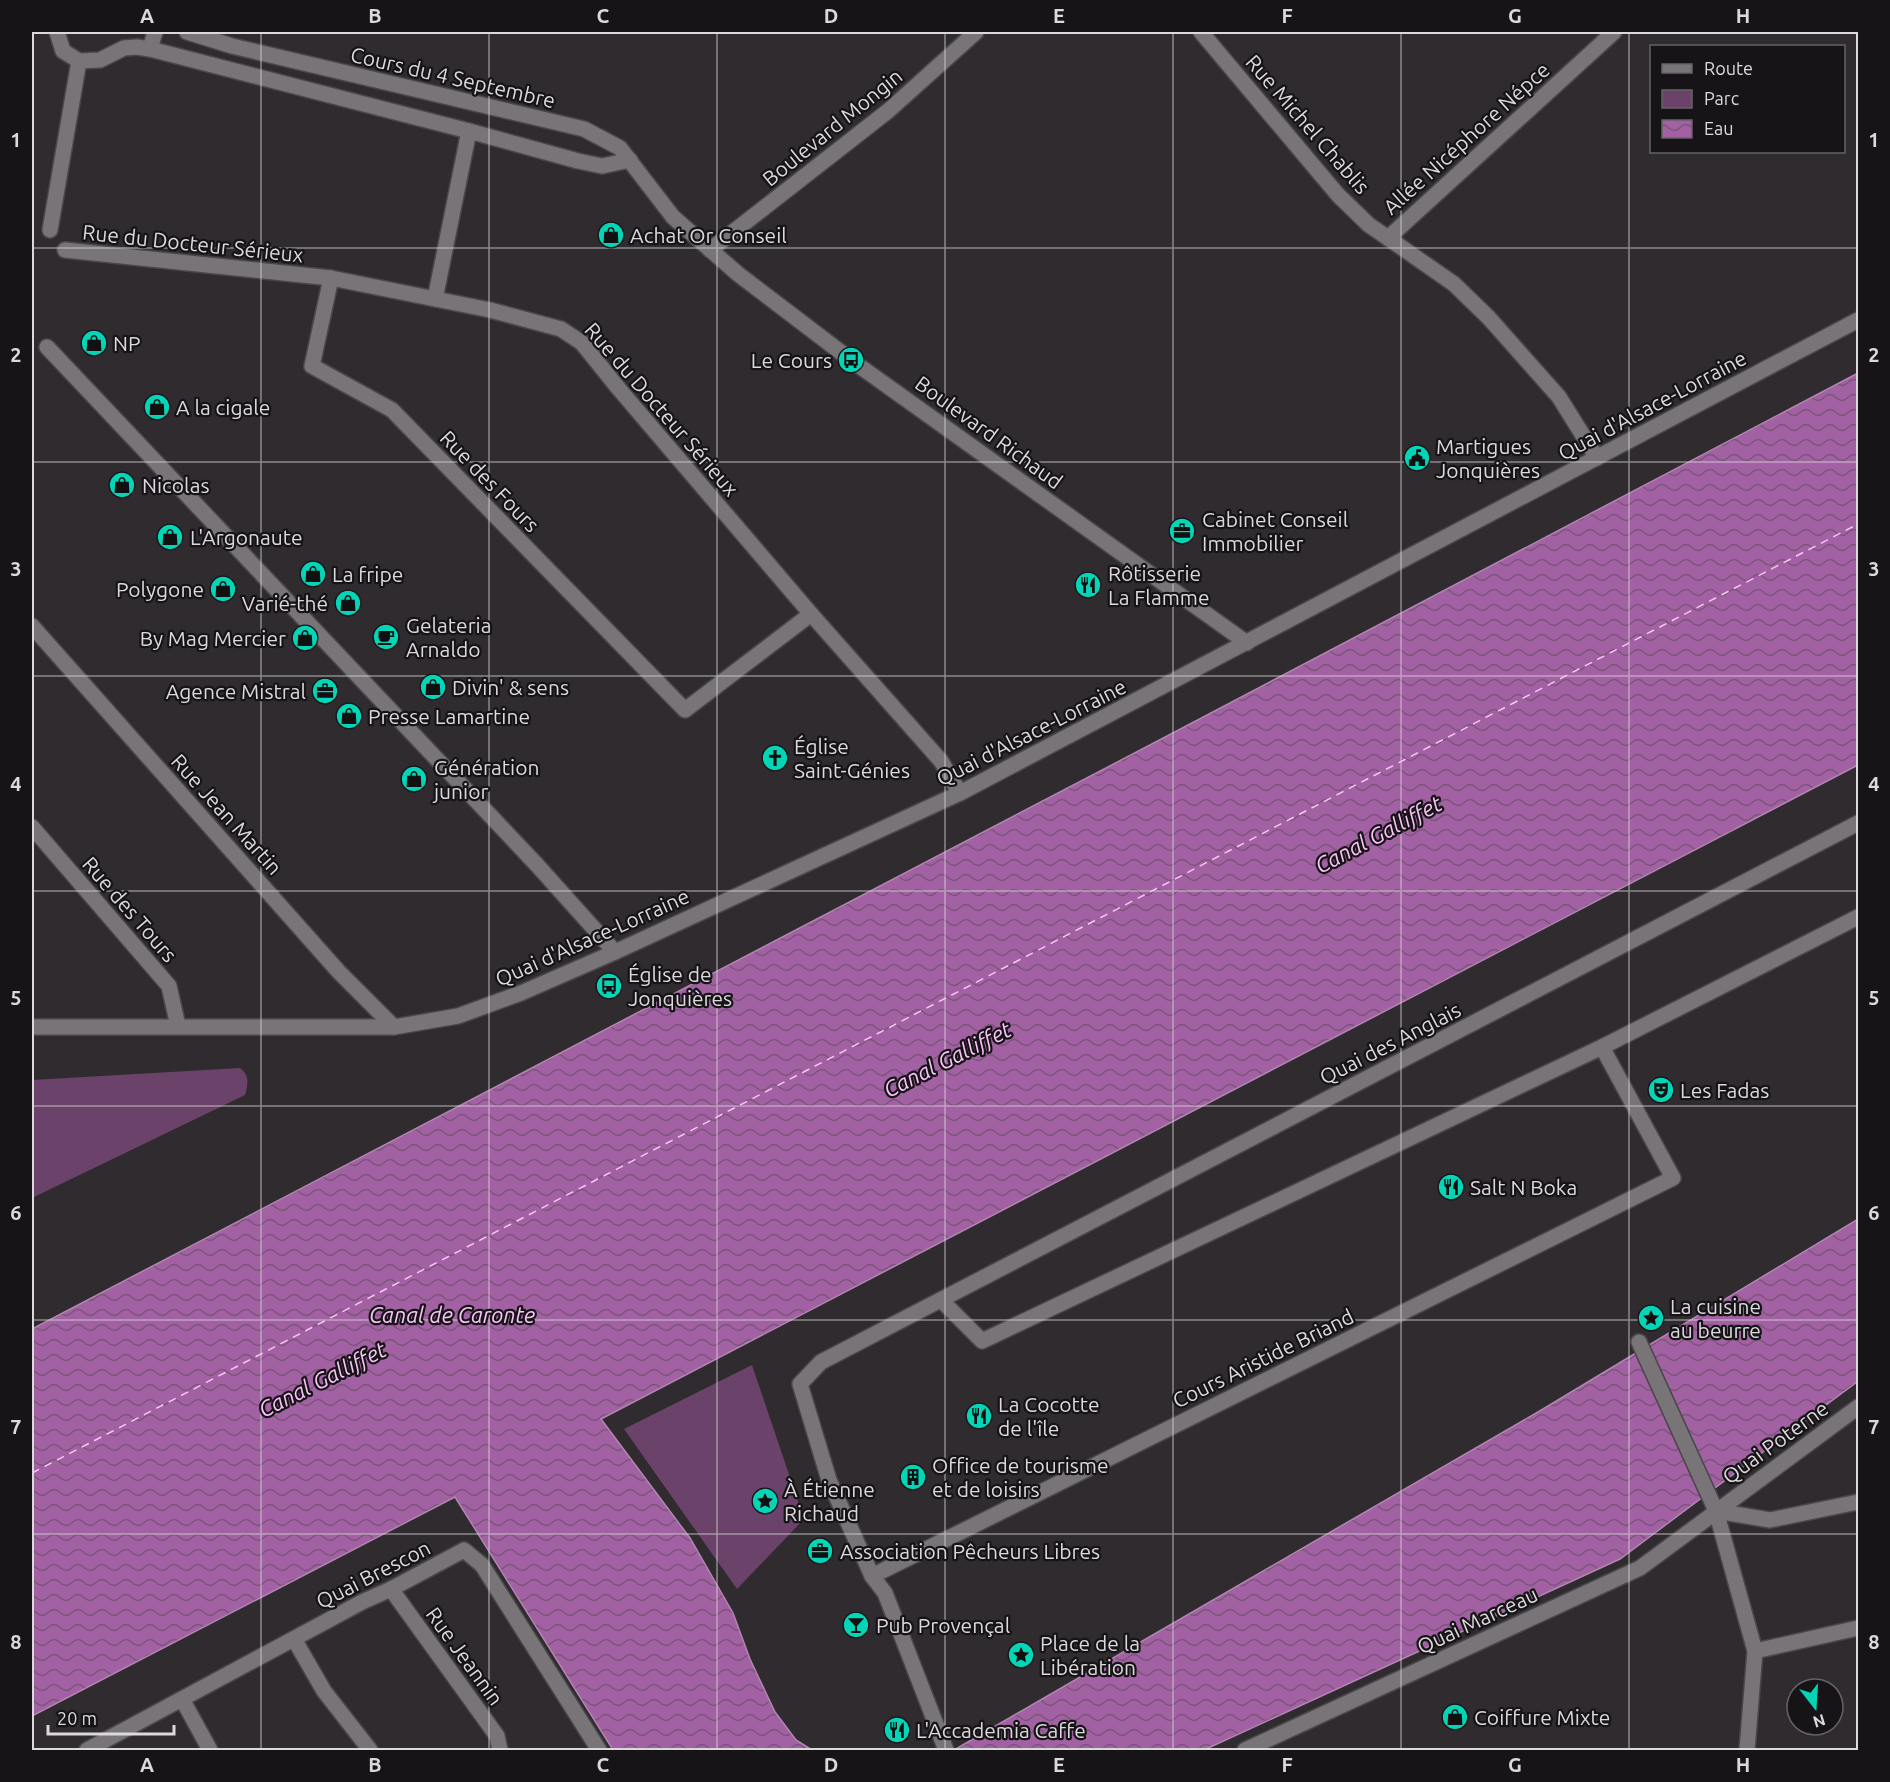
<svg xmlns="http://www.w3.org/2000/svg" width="1890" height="1782" font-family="Ubuntu,sans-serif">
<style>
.green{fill:#6b436a}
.water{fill:url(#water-waves);stroke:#b385b3;stroke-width:1.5}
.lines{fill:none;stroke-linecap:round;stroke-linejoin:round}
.ferry{stroke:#fac4f8;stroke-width:1.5;stroke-dasharray:8 6;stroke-linecap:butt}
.street-casing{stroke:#4a474a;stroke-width:18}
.secondary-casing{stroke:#4a474a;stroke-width:18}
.street{stroke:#787478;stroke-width:15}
.secondary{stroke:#787478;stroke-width:15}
.grid{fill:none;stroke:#dbd9db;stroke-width:1.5;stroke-opacity:0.55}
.labels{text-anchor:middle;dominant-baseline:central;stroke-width:4.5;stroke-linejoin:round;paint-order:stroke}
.street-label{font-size:21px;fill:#dbd9db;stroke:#161416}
.poi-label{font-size:21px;fill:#dbd9db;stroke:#161416;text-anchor:start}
.water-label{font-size:22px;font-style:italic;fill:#fac4f8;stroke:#161416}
.neatline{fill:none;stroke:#dbd9db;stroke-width:2}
.grid-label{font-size:20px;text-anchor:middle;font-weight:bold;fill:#dbd9db}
</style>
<defs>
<pattern id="water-waves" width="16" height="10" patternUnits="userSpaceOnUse" patternTransform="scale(1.5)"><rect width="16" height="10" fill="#a261a2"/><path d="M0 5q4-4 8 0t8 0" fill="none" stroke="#7c547c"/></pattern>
</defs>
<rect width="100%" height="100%" fill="#2f2b2f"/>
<g class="green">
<path d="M240,1068c10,7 8,16 5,27l-213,103v-118z"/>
<polygon points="752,1365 804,1519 737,1589 624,1429"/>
</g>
<g class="water">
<polygon points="1858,373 1858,765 601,1419 690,1538 733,1613 750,1659 775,1712 796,1740 812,1750 613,1750 455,1497 32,1716 32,1329 1169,735"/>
<polygon points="1858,1219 1858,1381 1620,1559 1204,1750 954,1750 1543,1409"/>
</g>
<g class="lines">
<polyline class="ferry" points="32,1473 1858,524"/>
<g class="street-casing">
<g id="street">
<polyline points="57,32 63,51 79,61 100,60 124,48 137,47 150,49 155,32"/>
<polyline points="187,32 232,46 584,129 620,148 673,217 738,274 851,360 1247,643"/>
<polyline points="1201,32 1338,195 1369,225 1388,238"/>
<polyline points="150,49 469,131 578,161 602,166 630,160"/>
<polyline points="50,230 79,61"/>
<polyline points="65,250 331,278 490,310 561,329 582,343 619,389 811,614 941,761 960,793"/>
<polyline points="710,250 888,111 976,32"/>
<polyline points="331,278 312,366 392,410 685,710 811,614"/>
<polyline points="435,299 469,131"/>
<polyline points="47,347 537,865 615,952"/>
<polyline points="1597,458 1559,397 1489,318 1454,284 1388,238 1614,32"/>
<polyline points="32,626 339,972 394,1027"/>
<polyline points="32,827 169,986 178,1026"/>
<polyline points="941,1300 982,1341 1602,1047 1858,917"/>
<polyline points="1639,1342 1716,1511 1755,1651 1747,1750"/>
<polyline points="1716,1511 1770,1520 1858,1502"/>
<polyline points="872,1576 1673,1178 1602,1047"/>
<polyline points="391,1589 497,1736 500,1750"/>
<polyline points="294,1639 324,1691 370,1750"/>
<polyline points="1755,1651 1858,1628"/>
<polyline points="182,1699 210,1750"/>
<polyline points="87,1750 362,1602 391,1589 464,1550 482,1565 599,1750"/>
<polyline points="946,1750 885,1593 872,1576 829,1480 800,1384 821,1362 1858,823"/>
<polyline points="1245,1750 1640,1568 1858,1407"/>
</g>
</g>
<g class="secondary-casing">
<polyline id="secondary" points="32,1027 394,1027 458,1016 521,993 615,952 960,793 1858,320"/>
</g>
<use href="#street" class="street"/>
<use href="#secondary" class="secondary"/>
</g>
<path class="grid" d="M261,32v1718M489,32v1718M717,32v1718M945,32v1718M1173,32v1718M1401,32v1718M1629,32v1718M32,248h1826M32,462h1826M32,676h1826M32,891h1826M32,1106h1826M32,1320h1826M32,1534h1826"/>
<defs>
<g id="shop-disc" transform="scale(1.35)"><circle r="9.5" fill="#03d5b6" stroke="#161416"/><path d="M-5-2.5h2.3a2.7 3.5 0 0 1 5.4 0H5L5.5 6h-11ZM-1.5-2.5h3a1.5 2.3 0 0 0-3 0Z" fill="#111"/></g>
<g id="bus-disc" transform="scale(1.35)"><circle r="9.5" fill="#03d5b6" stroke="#161416"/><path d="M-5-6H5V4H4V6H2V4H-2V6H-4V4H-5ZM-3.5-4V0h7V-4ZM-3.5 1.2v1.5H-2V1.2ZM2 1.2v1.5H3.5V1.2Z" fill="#111"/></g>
<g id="civic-disc" transform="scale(1.35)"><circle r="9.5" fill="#03d5b6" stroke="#161416"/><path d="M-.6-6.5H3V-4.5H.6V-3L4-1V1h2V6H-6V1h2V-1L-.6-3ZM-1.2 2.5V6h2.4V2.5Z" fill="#111"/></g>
<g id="office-disc" transform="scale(1.35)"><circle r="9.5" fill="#03d5b6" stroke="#161416"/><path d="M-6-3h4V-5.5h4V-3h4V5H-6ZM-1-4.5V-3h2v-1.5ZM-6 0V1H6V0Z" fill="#111"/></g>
<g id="restaurant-disc" transform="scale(1.35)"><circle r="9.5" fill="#03d5b6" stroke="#161416"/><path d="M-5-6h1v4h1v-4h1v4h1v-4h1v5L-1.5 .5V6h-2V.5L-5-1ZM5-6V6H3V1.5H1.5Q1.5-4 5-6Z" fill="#111"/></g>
<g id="cafe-disc" transform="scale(1.35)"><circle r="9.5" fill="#03d5b6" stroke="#161416"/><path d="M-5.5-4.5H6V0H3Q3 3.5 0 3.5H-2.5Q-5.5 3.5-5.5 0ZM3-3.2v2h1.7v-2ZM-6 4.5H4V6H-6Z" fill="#111"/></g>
<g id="church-disc" transform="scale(1.35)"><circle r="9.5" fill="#03d5b6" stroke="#161416"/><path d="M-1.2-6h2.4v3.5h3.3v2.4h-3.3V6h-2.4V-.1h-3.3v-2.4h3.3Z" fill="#111"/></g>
<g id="theatre-disc" transform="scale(1.35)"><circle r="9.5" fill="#03d5b6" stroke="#161416"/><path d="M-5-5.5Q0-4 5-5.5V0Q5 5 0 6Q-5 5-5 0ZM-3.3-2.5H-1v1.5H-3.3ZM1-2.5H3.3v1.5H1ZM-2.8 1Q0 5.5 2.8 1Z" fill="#111"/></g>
<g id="sight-disc" transform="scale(1.35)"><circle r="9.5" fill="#03d5b6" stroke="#161416"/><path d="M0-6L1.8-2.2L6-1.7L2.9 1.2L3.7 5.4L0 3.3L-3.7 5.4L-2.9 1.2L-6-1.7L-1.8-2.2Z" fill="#111"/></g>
<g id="building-disc" transform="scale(1.35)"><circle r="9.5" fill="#03d5b6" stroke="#161416"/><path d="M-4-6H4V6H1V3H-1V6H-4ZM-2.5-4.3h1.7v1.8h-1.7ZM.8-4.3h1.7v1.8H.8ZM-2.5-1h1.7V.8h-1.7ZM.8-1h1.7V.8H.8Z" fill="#111"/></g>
<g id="bar-disc" transform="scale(1.35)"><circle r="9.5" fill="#03d5b6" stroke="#161416"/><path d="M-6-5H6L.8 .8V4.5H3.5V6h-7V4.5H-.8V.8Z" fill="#111"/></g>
</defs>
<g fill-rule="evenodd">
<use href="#shop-disc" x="611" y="235"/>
<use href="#shop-disc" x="94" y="343"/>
<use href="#bus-disc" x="851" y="360"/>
<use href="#shop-disc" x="157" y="407"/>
<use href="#civic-disc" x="1417" y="458"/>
<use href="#shop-disc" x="122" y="485"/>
<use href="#office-disc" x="1182" y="531"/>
<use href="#shop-disc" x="170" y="537"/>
<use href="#shop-disc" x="313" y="574"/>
<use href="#restaurant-disc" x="1088" y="585"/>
<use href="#shop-disc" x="223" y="589"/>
<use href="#shop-disc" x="348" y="603"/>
<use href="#cafe-disc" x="386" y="637"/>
<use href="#shop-disc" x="305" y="638"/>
<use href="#shop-disc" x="433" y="687"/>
<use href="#office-disc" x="325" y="691"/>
<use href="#shop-disc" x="349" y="716"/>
<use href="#church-disc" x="775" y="758"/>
<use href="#shop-disc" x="414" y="779"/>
<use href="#bus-disc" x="609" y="986"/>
<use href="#theatre-disc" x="1661" y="1090"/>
<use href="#restaurant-disc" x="1451" y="1187"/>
<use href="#sight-disc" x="1651" y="1318"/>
<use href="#restaurant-disc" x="979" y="1416"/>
<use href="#building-disc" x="913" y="1477"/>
<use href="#sight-disc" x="765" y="1501"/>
<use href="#office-disc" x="820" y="1551"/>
<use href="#bar-disc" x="856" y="1625"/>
<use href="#sight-disc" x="1021" y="1655"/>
<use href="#shop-disc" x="1455" y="1717"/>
<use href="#restaurant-disc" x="897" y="1730"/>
</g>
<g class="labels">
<g class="street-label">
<text transform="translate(453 77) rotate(13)">Cours du 4 Septembre</text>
<text transform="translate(1308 124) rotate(49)">Rue Michel Chablis</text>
<text transform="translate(832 127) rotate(-39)">Boulevard Mongin</text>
<text transform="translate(1466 138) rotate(-42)">Allée Nicéphore Népce</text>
<text transform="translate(193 243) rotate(6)">Rue du Docteur Sérieux</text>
<text transform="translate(1652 405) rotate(-28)">Quai d'Alsace-Lorraine</text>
<text transform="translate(662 409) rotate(49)">Rue du Docteur Sérieux</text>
<text transform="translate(989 432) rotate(36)">Boulevard Richaud</text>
<text transform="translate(490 481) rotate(46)">Rue des Fours</text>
<text transform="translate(1031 732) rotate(-27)">Quai d'Alsace-Lorraine</text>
<text transform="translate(227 814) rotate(48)">Rue Jean Martin</text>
<text transform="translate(130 909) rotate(49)">Rue des Tours</text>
<text transform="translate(592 937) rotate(-24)">Quai d'Alsace-Lorraine</text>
<text transform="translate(1390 1043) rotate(-27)">Quai des Anglais</text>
<text transform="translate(1263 1358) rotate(-26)">Cours Aristide Briand</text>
<text transform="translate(1775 1442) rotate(-36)">Quai Poterne</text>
<text transform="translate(373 1574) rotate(-27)">Quai Brescon</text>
<text transform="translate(1477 1620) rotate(-25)">Quai Marceau</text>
<text transform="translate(465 1656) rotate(54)">Rue Jeannin</text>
</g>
<g class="poi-label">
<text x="630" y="235">Achat Or Conseil</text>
<text x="113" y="343">NP</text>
<text x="832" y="360" text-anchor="end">Le Cours</text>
<text x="176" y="407">A la cigale</text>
<text x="1436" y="446">Martigues<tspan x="1436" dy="24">Jonquières</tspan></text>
<text x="142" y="485">Nicolas</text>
<text x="1202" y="519">Cabinet Conseil<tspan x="1202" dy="24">Immobilier</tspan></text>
<text x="190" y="537">L'Argonaute</text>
<text x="1108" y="573">Rôtisserie<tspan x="1108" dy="24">La Flamme</tspan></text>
<text x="332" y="574">La fripe</text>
<text x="204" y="589" text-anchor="end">Polygone</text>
<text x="328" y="603" text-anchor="end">Varié-thé</text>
<text x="406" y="625">Gelateria<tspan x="406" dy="24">Arnaldo</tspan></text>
<text x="286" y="638" text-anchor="end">By Mag Mercier</text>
<text x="452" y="687">Divin' &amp; sens</text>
<text x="306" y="691" text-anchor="end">Agence Mistral</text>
<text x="368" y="716">Presse Lamartine</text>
<text x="794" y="746">Église<tspan x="794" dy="24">Saint-Génies</tspan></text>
<text x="434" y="767">Génération<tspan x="434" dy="24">junior</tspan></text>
<text x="628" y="974">Église de<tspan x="628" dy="24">Jonquières</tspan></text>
<text x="1680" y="1090">Les Fadas</text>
<text x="1470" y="1187">Salt N Boka</text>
<text x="1670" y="1306">La cuisine<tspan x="1670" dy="24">au beurre</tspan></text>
<text x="998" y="1404">La Cocotte<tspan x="998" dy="24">de l'île</tspan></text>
<text x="932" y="1465">Office de tourisme<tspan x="932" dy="24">et de loisirs</tspan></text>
<text x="784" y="1489">À Étienne<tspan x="784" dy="24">Richaud</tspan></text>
<text x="840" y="1551">Association Pêcheurs Libres</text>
<text x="876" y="1625">Pub Provençal</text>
<text x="1040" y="1643">Place de la<tspan x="1040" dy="24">Libération</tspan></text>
<text x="1474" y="1717">Coiffure Mixte</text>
<text x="916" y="1730">L'Accademia Caffe</text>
</g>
<g class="water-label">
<text transform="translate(1378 834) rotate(-28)">Canal Galliffet</text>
<text transform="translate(947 1059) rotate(-27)">Canal Galliffet</text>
<text x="452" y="1314">Canal de Caronte</text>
<text transform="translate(322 1379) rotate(-27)">Canal Galliffet</text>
</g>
</g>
<rect width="1890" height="1782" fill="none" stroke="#161416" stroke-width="66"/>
<rect x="1650" y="45" width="195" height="108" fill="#161416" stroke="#656365" stroke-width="1.5"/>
<rect x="1662" y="64" width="30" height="9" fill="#787478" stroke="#656365" stroke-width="1.5"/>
<text x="1704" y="75" font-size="18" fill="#dbd9db">Route</text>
<rect x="1662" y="90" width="30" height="18" fill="#6b436a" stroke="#656365" stroke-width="1.5"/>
<text x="1704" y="105" font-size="18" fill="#dbd9db">Parc</text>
<rect x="1662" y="120" width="30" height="18" fill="url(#water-waves)" stroke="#656365" stroke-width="1.5"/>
<text x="1704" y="135" font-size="18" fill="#dbd9db">Eau</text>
<g transform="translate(1815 1707) rotate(163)"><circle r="28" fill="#161416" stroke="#656365" stroke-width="1.5"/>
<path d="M0-4.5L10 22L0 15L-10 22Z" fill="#03d5b6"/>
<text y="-9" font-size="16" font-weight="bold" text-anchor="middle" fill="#dbd9db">N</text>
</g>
<path d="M48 1725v9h126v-9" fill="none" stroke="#dbd9db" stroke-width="3"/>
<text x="57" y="1725" font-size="18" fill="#dbd9db" stroke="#161416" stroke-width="4.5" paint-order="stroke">20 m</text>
<rect x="33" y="33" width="1824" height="1716" class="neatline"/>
<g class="grid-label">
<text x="147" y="23">A</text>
<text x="375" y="23">B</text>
<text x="603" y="23">C</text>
<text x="831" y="23">D</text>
<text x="1059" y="23">E</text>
<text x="1287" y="23">F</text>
<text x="1515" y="23">G</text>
<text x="1743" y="23">H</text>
<text x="16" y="147">1</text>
<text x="1874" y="147">1</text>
<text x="16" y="362">2</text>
<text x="1874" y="362">2</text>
<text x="16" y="576">3</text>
<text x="1874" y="576">3</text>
<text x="16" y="791">4</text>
<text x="1874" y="791">4</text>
<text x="16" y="1005">5</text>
<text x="1874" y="1005">5</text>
<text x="16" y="1220">6</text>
<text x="1874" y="1220">6</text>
<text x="16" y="1434">7</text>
<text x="1874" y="1434">7</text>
<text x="16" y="1649">8</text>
<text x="1874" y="1649">8</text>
<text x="147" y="1772">A</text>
<text x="375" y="1772">B</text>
<text x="603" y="1772">C</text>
<text x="831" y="1772">D</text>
<text x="1059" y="1772">E</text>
<text x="1287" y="1772">F</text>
<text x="1515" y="1772">G</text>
<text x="1743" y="1772">H</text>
</g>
</svg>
